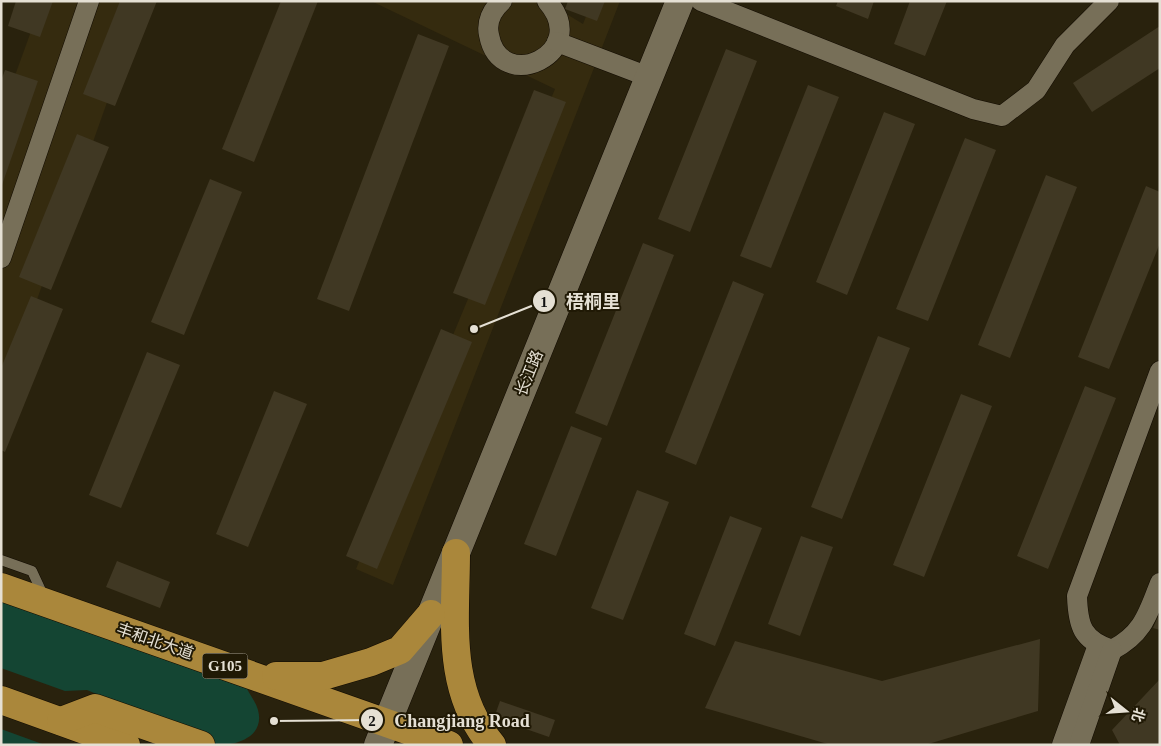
<svg xmlns="http://www.w3.org/2000/svg" width="1161" height="746" font-family="'Times New Roman','Noto Sans SC',serif">
<style>
.built{fill:#352b0f}
.green{fill:#144533}
.building{fill:#403823}
.lines{fill:none;stroke-linecap:round;stroke-linejoin:round}
.lane-casing{stroke:#120b00;stroke-width:11}
.street-casing{stroke:#120b00;stroke-width:21}
.secondary-casing{stroke:#120b00;stroke-width:29}
.highway-casing{stroke:#120b00;stroke-width:29}
.lane{stroke:#776f58;stroke-width:10}
.street{stroke:#776f58;stroke-width:20}
.secondary{stroke:#776f58;stroke-width:28}
.highway{stroke:#aa873b;stroke-width:28}
.labels{text-anchor:middle;dominant-baseline:central;stroke-width:4;stroke-linejoin:round;paint-order:stroke}
.shield{fill:#201905;stroke:#aaa496;stroke-width:1}
.shield-label{font-size:15px;font-weight:bold;fill:#e5e0d4}
.street-label{font-size:16px;fill:#e5e0d4;stroke:#201905}
.leader{fill:none;stroke:#e5e0d4;stroke-width:2}
.callout-dot{fill:#e5e0d4;stroke:#201905;stroke-width:2}
.mark-label{font-size:15px;text-anchor:middle;font-weight:bold;fill:#111}
.callout-label{font-size:18px;text-anchor:middle;font-weight:bold;fill:#e5e0d4;stroke:#201905;stroke-width:4;stroke-linejoin:round;paint-order:stroke}
</style>
<rect width="100%" height="100%" fill="#29220d"/>
<g class="built">
<polygon points="42,1 143,1 1,401 1,114"/>
<polygon points="371,1 545,1 583,24 592,1 620,1 393,585 356,569 555,89"/>
</g>
<g class="green">
<path d="M1,602l246,87c4,7 9,14 11,21 7,26 -20,35 -40,35l-131,-55 -22,1 -64,-23z"/>
<polygon points="1,729 45,745 1,745"/>
</g>
<g class="building">
<polygon points="16,1 53,1 40,37 8,26"/>
<polygon points="120,1 157,1 115,106 83,94"/>
<polygon points="281,1 318,1 254,162 222,149"/>
<polygon points="568,1 605,1 597,21 565,9"/>
<polygon points="838,1 874,1 868,19 836,6"/>
<polygon points="910,1 947,1 925,56 894,44"/>
<polygon points="1160,26 1160,68 1092,112 1073,83"/>
<polygon points="418,34 449,46 349,311 317,299"/>
<polygon points="726,49 757,61 690,232 658,219"/>
<polygon points="5,70 38,81 2,185 1,81"/>
<polygon points="808,85 839,97 771,268 740,256"/>
<polygon points="534,90 566,102 485,305 453,293"/>
<polygon points="884,112 915,124 847,295 816,282"/>
<polygon points="77,134 109,147 51,290 19,277"/>
<polygon points="965,138 996,150 928,321 896,309"/>
<polygon points="1046,175 1077,187 1010,358 978,345"/>
<polygon points="210,179 242,192 184,335 151,322"/>
<polygon points="1146,186 1160,192 1160,243 1109,369 1078,357"/>
<polygon points="643,243 674,255 607,426 575,413"/>
<polygon points="733,281 764,294 696,465 665,452"/>
<polygon points="31,296 63,309 5,452 1,450 1,368"/>
<polygon points="441,329 472,342 377,569 346,556"/>
<polygon points="878,336 910,348 842,519 811,507"/>
<polygon points="147,352 180,365 121,508 89,495"/>
<polygon points="1085,386 1116,398 1048,569 1017,556"/>
<polygon points="274,391 307,404 248,547 216,534"/>
<polygon points="961,394 992,406 924,577 893,565"/>
<polygon points="571,426 602,438 556,556 524,544"/>
<polygon points="637,490 669,502 623,620 591,608"/>
<polygon points="730,516 762,528 715,646 684,634"/>
<polygon points="801,536 833,547 800,636 768,624"/>
<polygon points="117,561 170,582 160,608 106,587"/>
<polygon points="1160,612 1160,630 1153,628"/>
<polygon points="1040,639 1038,711 925,745 831,745 705,708 735,641 882,681"/>
<polygon points="1160,679 1160,745 1120,745 1112,730"/>
<polygon points="500,701 555,720 549,737 494,718"/>
</g>
<g class="lines">
<g class="lane-casing">
<polyline id="lane" points="1,560 32,571 44,597"/>
</g>
<g class="street-casing">
<g id="street">
<path d="M502,1c-10,9 -16,21 -13,34 11,61 104,18 58,-34"/>
<polyline points="701,1 973,109 1002,116 1036,90 1065,45 1109,1"/>
<polyline points="557,42 649,77"/>
<polyline points="1,258 89,1"/>
<path d="M1160,371l-83,225c1,30 5,44 35,54 31,-16 36,-36 48,-67"/>
<polyline points="1062,745 1098,645"/>
<polyline points="1079,745 1112,650"/>
</g>
</g>
<g class="secondary-casing">
<polyline id="secondary" points="378,745 680,1"/>
</g>
<g class="highway-casing">
<g id="highway">
<path d="M456,553c0,67 -11,137 36,192"/>
<polyline points="1,587 449,745"/>
<polyline points="276,676 323,676 371,662 400,650 431,614"/>
<polyline points="1,700 126,745"/>
<polyline points="61,721 95,708 201,745"/>
</g>
</g>
<use href="#lane" class="lane"/>
<use href="#street" class="street"/>
<use href="#secondary" class="secondary"/>
<use href="#highway" class="highway"/>
</g>
<g class="labels">
<rect class="shield" x="202.5" y="653.5" width="45" height="25" rx="4"/>
<g class="shield-label">
<text x="225" y="666">G105</text>
</g>
<g class="street-label">
<text transform="translate(529 373) rotate(-68)">长江路</text>
<text transform="translate(155 641) rotate(19)">丰和北大道</text>
</g>
</g>
<path class="leader" d="M474 329L544 301M274 721L372 720"/>
<g class="callout-dot">
<circle cx="474" cy="329" r="5"/>
<circle cx="274" cy="721" r="5"/>
<circle cx="544" cy="301" r="12"/>
<circle cx="372" cy="720" r="12"/>
</g>
<g class="mark-label">
<text x="544" y="307">1</text>
<text x="372" y="726">2</text>
</g>
<g class="callout-label">
<text x="593" y="308">梧桐里</text>
<text x="462" y="727">Changjiang Road</text>
</g>
<rect width="1161" height="746" fill="none" stroke="#e5e0d4" stroke-width="5"/>
<g transform="translate(1126 711) rotate(107)" stroke="#201905" stroke-width="4" paint-order="stroke">
<path d="M0-4L9 19L0 12L-9 19Z" fill="#e5e0d4"/>
<text y="-8" font-size="14" font-weight="bold" text-anchor="middle" fill="#e5e0d4">北</text>
</g>
</svg>
